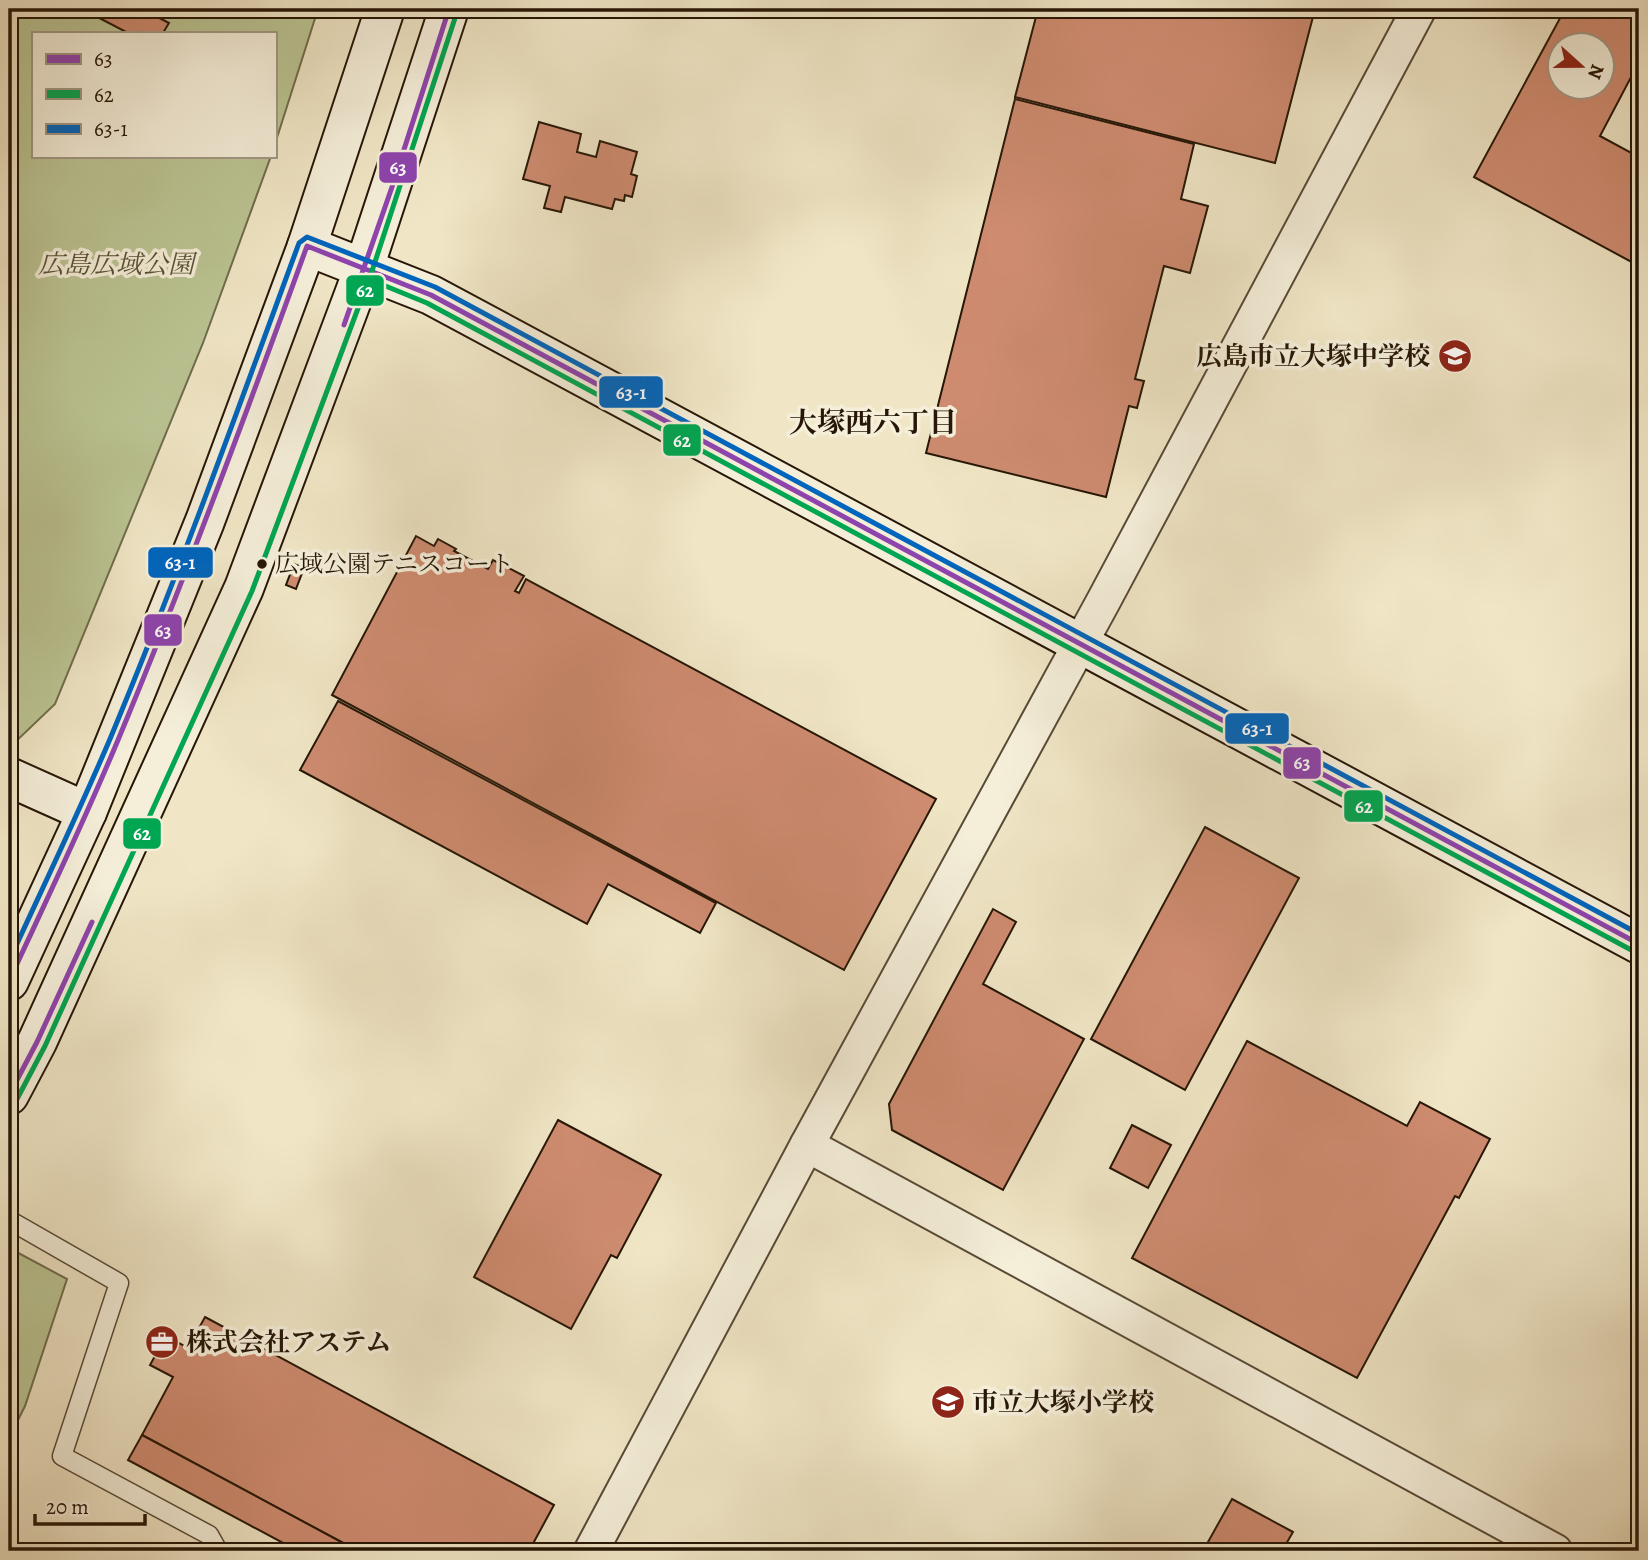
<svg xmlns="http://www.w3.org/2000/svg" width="1648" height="1560" font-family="Alegreya,'Noto Serif JP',serif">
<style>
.green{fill:#bbc493;stroke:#706d4c;stroke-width:2}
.building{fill:#ce8b70;stroke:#261606;stroke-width:2;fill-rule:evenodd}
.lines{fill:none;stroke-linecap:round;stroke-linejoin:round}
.lane-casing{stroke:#584a36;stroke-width:21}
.street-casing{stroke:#584a36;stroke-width:37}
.secondary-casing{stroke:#261606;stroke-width:42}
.lane{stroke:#f5efda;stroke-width:18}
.street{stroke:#f5efda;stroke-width:33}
.secondary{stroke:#f5efda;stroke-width:38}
.bus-1-casing{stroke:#f5efda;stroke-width:10}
.bus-2-casing{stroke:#f5efda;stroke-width:10}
.bus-3-casing{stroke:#f5efda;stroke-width:10}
.bus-1{stroke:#8e44ad;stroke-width:5}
.bus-2{stroke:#00a651;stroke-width:5}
.bus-3{stroke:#0065bd;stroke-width:5}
.bus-dot{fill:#261606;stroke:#f5efda;stroke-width:2.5}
.labels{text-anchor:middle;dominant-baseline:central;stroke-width:7;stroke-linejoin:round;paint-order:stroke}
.bus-label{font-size:24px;fill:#261606;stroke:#f5efda;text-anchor:start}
.park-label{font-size:26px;font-style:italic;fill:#5a5337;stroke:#f5efda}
.poi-label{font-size:26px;font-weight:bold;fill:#261606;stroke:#f5efda;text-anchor:start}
.neighbourhood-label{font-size:28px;font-weight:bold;fill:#261606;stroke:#f5efda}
.line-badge{stroke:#f5efda;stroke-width:2.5}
.badge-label{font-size:19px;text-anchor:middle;font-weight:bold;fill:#fff}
</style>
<rect width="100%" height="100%" fill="#f0e6c6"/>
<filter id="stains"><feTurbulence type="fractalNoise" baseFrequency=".00286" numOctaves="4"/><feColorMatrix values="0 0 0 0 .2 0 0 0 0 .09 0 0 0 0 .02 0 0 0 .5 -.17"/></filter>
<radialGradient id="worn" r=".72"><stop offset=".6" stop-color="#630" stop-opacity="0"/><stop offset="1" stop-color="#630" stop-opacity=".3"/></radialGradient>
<g class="green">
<polygon points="9,9 318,9 275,144 275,33 33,33 33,156 271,156 203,343 55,704 9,748"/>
<polygon points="9,1248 67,1279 25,1406 9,1438"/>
</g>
<g class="building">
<polygon points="82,9 142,9 169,23 163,33 128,33"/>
<polygon points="1038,9 1315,9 1275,163 1015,97"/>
<path d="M1565,9h74v53l-39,74 39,21v109l-165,-89zM1560,46h42v42h-42z"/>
<polygon points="1015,99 1194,144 1181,199 1208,206 1190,273 1164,266 1135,379 1144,381 1137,408 1129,406 1106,497 926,453"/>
<polygon points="539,122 581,134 577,152 596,157 600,141 637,152 631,174 637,176 632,197 625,195 624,201 615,199 612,209 565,197 561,212 544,208 550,186 523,179"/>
<polygon points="416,536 434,546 438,539 456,549 454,551 488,569 493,560 524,576 515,591 519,593 526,579 936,799 844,970 332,695"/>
<polygon points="294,564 304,568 296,589 286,585"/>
<polygon points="338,701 716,903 700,933 608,884 587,924 300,770"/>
<polygon points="1205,827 1299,878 1185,1090 1091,1039"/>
<polygon points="993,909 1016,922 983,984 1084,1039 1003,1190 892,1130 889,1104"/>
<polygon points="1247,1041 1407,1126 1420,1102 1490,1139 1459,1198 1455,1196 1357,1378 1132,1258"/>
<polygon points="558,1120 661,1175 617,1258 611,1255 571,1329 474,1277"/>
<polygon points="1132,1125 1171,1145 1148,1188 1110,1168"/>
<polygon points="205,1317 554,1505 529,1551 358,1551 142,1435 173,1377 150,1365 166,1336 188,1348"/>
<polygon points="142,1435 358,1551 298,1551 128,1460"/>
<polygon points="1232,1499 1293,1532 1282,1551 1203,1551"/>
</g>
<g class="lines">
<g class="lane-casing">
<polyline id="lane" points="9,1220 119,1283 62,1456 209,1535 218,1551"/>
</g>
<g class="street-casing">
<g id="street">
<polyline points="807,1145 1555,1551"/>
<polyline points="591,1551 807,1145 1104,600 1419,9"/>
</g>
</g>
<g class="secondary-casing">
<g id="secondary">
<polyline points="307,246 431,295 1639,944"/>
<polyline points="9,777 87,812"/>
<polyline points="9,981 87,812 205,521 307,246 385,9"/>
<polyline points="9,1095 37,1042 244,588 364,268 449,9"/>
</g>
</g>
<use href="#lane" class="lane"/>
<use href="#street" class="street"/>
<use href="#secondary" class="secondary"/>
<g class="bus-1-casing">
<g id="bus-1">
<polyline points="344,325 392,187 449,9"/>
<path d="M9,981c37,-80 75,-159 109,-241 68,-163 129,-328 189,-494l124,49 1208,649"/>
<polyline points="9,1095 37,1042 92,922"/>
</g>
</g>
<g class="bus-2-casing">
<g id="bus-2">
<polyline points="361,276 427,303 1635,952"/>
<polyline points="17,1099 45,1046 252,591 372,271 457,12"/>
</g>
</g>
<g class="bus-3-casing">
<path id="bus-3" d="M9,961c34,-74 69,-147 101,-222 68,-163 128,-330 189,-496l8,-6 128,50 1204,647"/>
</g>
<use href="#bus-1" class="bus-1"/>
<use href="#bus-2" class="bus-2"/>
<use href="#bus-3" class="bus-3"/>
</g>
<defs>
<g id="school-disc" transform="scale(1.75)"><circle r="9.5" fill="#8f2418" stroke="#f5efda"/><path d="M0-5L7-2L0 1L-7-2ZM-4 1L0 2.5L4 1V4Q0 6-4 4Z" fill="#fff"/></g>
<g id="office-disc" transform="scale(1.75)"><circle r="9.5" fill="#8f2418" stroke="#f5efda"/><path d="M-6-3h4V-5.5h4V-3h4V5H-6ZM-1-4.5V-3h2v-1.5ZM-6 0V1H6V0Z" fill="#fff"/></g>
</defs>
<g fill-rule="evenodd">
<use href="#school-disc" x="1455" y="356"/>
<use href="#office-disc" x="162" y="1342"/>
<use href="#school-disc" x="948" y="1402"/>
</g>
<circle class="bus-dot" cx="262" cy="564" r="6"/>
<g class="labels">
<g class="bus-label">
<text x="275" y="564">広域公園テニスコート</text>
</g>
<g class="park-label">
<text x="116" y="264">広島広域公園</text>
</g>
<g class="poi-label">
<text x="1430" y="356" text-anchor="end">広島市立大塚中学校</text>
<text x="186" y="1342">株式会社アステム</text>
<text x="972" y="1402">市立大塚小学校</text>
</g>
<g class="neighbourhood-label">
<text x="873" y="423">大塚西六丁目</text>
</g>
</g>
<g class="line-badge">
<rect x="378" y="151" width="40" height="33" rx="7" fill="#8e44ad"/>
<rect x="345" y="274" width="40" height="33" rx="7" fill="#00a651"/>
<rect x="598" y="375" width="66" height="34" rx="7" fill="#0065bd"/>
<rect x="662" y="423" width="40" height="34" rx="7" fill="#00a651"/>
<rect x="147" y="546" width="67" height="33" rx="7" fill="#0065bd"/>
<rect x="143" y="613" width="40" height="34" rx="7" fill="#8e44ad"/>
<rect x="1224" y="712" width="66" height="33" rx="7" fill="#0065bd"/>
<rect x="1282" y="746" width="40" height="34" rx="7" fill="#8e44ad"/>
<rect x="1343" y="789" width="41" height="34" rx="7" fill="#00a651"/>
<rect x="122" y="817" width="40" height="33" rx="7" fill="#00a651"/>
</g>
<g class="badge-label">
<text x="398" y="174">63</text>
<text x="365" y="297">62</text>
<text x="631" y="399">63-1</text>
<text x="682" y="447">62</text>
<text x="180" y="569">63-1</text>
<text x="163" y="637">63</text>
<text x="1257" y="735">63-1</text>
<text x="1302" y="769">63</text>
<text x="1364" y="813">62</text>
<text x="142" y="840">62</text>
</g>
<rect width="1648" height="1560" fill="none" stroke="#f0e6c6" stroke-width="35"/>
<rect x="10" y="10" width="1627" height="1539" fill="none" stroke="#261606" stroke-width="3.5"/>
<rect x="18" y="18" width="1613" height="1525" fill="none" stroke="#261606" stroke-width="2"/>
<rect x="32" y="32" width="245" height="126" fill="#f5efda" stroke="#a29885" stroke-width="2"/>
<rect x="46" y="54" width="35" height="10" fill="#8e44ad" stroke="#a29885" stroke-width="2"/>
<text x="94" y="66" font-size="21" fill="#261606">63</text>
<rect x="46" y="89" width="35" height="10" fill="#00a651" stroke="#a29885" stroke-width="2"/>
<text x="94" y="102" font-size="21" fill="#261606">62</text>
<rect x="46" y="124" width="35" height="10" fill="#0065bd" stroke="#a29885" stroke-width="2"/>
<text x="94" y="136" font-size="21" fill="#261606">63-1</text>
<g transform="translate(1581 66) rotate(111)"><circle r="33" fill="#f5efda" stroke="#a29885" stroke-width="2"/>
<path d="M0-5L12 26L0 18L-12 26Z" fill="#8f2418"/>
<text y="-10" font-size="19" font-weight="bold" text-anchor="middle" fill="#261606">N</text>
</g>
<path d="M35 1514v10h110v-10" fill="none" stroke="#261606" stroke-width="3.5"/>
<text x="46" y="1514" font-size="21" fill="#261606" stroke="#f5efda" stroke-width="5" paint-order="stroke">20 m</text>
<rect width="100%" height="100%" filter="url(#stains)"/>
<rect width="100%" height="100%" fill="url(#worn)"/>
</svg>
